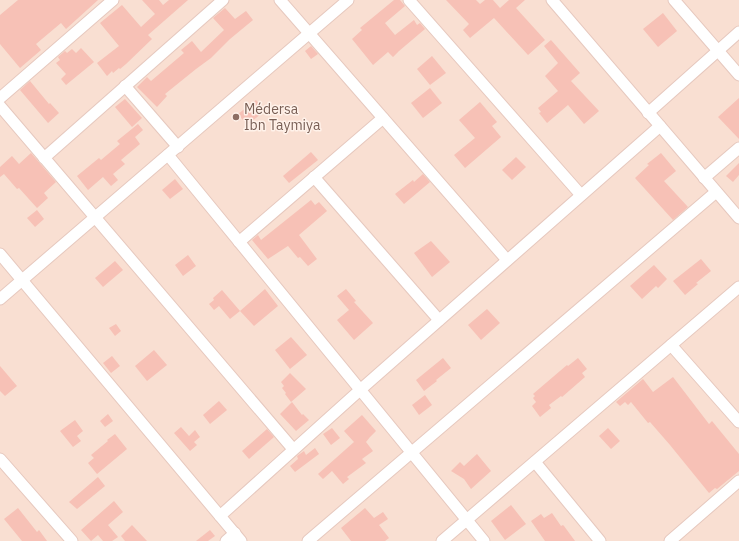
<svg xmlns="http://www.w3.org/2000/svg" width="739" height="541" font-family="'IBM Plex Sans',sans-serif">
<style>
.residential{fill:#f9dfd2}
.building{fill:#f7c1b6}
.lines{fill:none;stroke-linecap:round;stroke-linejoin:round}
.minor-casing{stroke:#e6c8be;stroke-width:13}
.minor{stroke:#fff;stroke-width:11}
.education-dot{fill:#8d6e63;stroke:#fff2ea;stroke-width:1.5}
.labels{text-anchor:middle;dominant-baseline:central;stroke-width:3;stroke-linejoin:round;paint-order:stroke}
.education-label{font-size:14px;fill:#785e54;stroke:#fff2ea;text-anchor:start}
</style>
<rect width="100%" height="100%" fill="#ffede1"/>
<rect class="residential" x="0" y="0" width="739" height="541"/>
<g class="building">
<polygon points="18,0 98,0 66,29 61,23 36,44 41,50 20,68 0,44 0,15"/>
<polygon points="142,0 159,0 163,5 169,0 188,0 148,35 152,39 126,64 120,69 119,68 113,73 112,71 107,76 97,63 119,46 100,23 122,5 141,27 155,14"/>
<polygon points="394,0 400,0 405,6 385,23 395,35 414,20 417,25 420,23 425,29 399,51 393,57 388,52 373,65 352,39 362,30 360,28"/>
<polygon points="446,0 476,0 480,4 485,0 493,0 500,8 509,0 525,0 516,8 545,40 528,55 494,18 470,38 463,30 469,24"/>
<polygon points="225,8 235,19 246,11 253,20 230,39 211,58 196,69 165,94 167,96 157,107 137,87 147,77 151,81 184,53 181,50 192,41 201,52 224,30 213,18"/>
<polygon points="663,13 677,31 658,47 643,29"/>
<polygon points="551,40 580,73 571,81 599,111 584,124 568,105 547,123 539,113 541,112 538,108 558,91 545,76 558,63 544,46"/>
<polygon points="311,46 318,54 311,59 305,51"/>
<polygon points="81,48 94,62 66,85 61,79 66,74 56,63 60,60 58,57 65,51 67,53 72,49 76,53"/>
<polygon points="432,56 446,73 430,85 417,69"/>
<polygon points="30,81 49,104 50,103 59,113 48,123 20,90"/>
<polygon points="430,88 442,103 423,118 411,103"/>
<polygon points="739,98 739,139 718,117"/>
<polygon points="125,99 142,118 132,127 115,107"/>
<polygon points="256,100 265,111 247,125 238,114"/>
<polygon points="480,102 497,122 492,126 501,137 465,168 454,155 475,138 459,120"/>
<polygon points="138,124 143,130 135,137 140,144 121,160 125,164 113,174 118,180 111,186 103,177 88,190 77,176 99,158 101,160 120,144 117,141"/>
<polygon points="311,152 318,160 289,183 283,176"/>
<polygon points="31,153 56,182 44,193 48,198 37,208 19,188 17,189 4,174 0,177 0,167 12,156 19,164"/>
<polygon points="661,153 676,171 664,181 688,207 673,220 635,178 649,165 647,164"/>
<polygon points="516,157 526,167 512,180 502,170"/>
<polygon points="739,163 739,175 733,182 726,176"/>
<polygon points="423,174 430,182 404,204 395,194 413,180 414,182"/>
<polygon points="175,179 183,189 170,199 162,190"/>
<polygon points="311,200 315,205 319,202 327,211 299,235 317,259 308,266 300,257 298,258 288,246 268,259 252,240 258,235 261,240"/>
<polygon points="37,210 44,219 35,227 27,218"/>
<polygon points="431,241 450,262 432,277 414,253"/>
<polygon points="188,255 196,266 183,276 175,265"/>
<polygon points="701,259 711,271 696,283 698,284 685,295 673,281"/>
<polygon points="115,261 123,270 103,287 95,278"/>
<polygon points="654,265 667,279 658,288 656,286 642,299 630,286"/>
<polygon points="265,289 278,306 254,326 240,311 230,319 219,306 214,310 209,304 214,300 213,298 222,290 240,311"/>
<polygon points="346,289 356,301 354,302 373,323 354,340 337,320 349,310 337,296"/>
<polygon points="487,309 500,323 481,340 468,325"/>
<polygon points="116,324 121,331 115,336 109,328"/>
<polygon points="291,337 307,355 290,369 275,350"/>
<polygon points="154,350 167,365 147,381 135,366"/>
<polygon points="112,356 120,366 111,373 103,363"/>
<polygon points="443,358 451,368 436,380 437,381 424,391 416,380"/>
<polygon points="578,358 587,369 582,373 585,377 562,397 561,396 549,405 551,408 540,417 532,406 536,402 533,398 535,396 533,394 567,365 568,366"/>
<polygon points="0,366 17,386 5,396 0,391"/>
<polygon points="290,373 306,389 291,402 285,394 286,393 282,388 284,386 281,382"/>
<polygon points="673,377 709,424 712,421 739,454 739,471 717,489 715,488 709,493 670,445 650,422 648,423 631,402 628,405 625,402 620,406 616,402 643,379 653,392"/>
<polygon points="425,395 432,405 419,415 412,405"/>
<polygon points="219,401 227,410 210,424 203,415"/>
<polygon points="292,402 302,415 303,414 309,420 296,431 280,414"/>
<polygon points="108,414 113,421 105,427 100,421"/>
<polygon points="362,415 376,431 370,437 366,442 373,451 362,459 366,463 347,477 349,479 343,484 332,471 323,479 318,474 354,442 344,431"/>
<polygon points="75,420 83,431 77,436 81,441 73,447 60,431"/>
<polygon points="181,427 189,436 195,430 200,437 194,442 197,445 190,451 174,433"/>
<polygon points="332,428 340,438 331,445 323,434"/>
<polygon points="608,428 620,441 611,449 599,436"/>
<polygon points="267,429 274,437 249,459 242,451"/>
<polygon points="115,434 127,449 97,474 88,463 94,458 91,455 108,441 107,440"/>
<polygon points="315,448 319,454 295,472 290,466 298,459 297,456 304,451 306,455"/>
<polygon points="477,454 491,471 471,489 464,479 451,471 460,462 464,466"/>
<polygon points="98,477 105,486 77,509 69,502"/>
<polygon points="114,501 123,512 108,525 118,537 112,541 103,541 98,535 91,541 81,530"/>
<polygon points="511,505 526,524 505,540 491,521"/>
<polygon points="18,508 37,532 39,530 47,541 22,541 4,519"/>
<polygon points="365,508 374,518 383,512 388,519 379,525 389,538 385,541 351,541 341,528"/>
<polygon points="552,513 561,526 563,525 564,526 575,541 545,541 531,521 541,514 544,518"/>
<polygon points="132,525 147,541 125,541 121,536"/>
<polygon points="210,530 215,536 208,541 196,541"/>
</g>
<g class="lines">
<g class="minor-casing">
<g id="minor">
<polyline points="280,0 507,260"/>
<polyline points="409,0 581,195"/>
<polyline points="552,0 739,218"/>
<polyline points="674,0 739,75"/>
<polyline points="125,86 178,147"/>
<polyline points="0,98 113,0"/>
<polyline points="0,106 293,449"/>
<polyline points="648,113 739,32"/>
<polyline points="168,155 484,541"/>
<polyline points="44,158 223,0"/>
<polyline points="314,177 439,320"/>
<polyline points="704,178 739,148"/>
<polyline points="239,242 383,118"/>
<polyline points="0,254 241,541"/>
<polyline points="0,299 348,0"/>
<polyline points="671,345 739,422"/>
<polyline points="0,459 72,541"/>
<polyline points="535,462 600,541"/>
<polyline points="220,516 360,390 660,126"/>
<polyline points="226,541 235,533"/>
<polyline points="308,541 716,192"/>
<polyline points="442,541 739,287"/>
<polyline points="670,541 739,481"/>
</g>
</g>
<use href="#minor" class="minor"/>
</g>
<circle class="education-dot" cx="236" cy="117" r="4"/>
<g class="labels">
<g class="education-label">
<text x="244" y="109">Médersa<tspan x="244" dy="16">Ibn Taymiya</tspan></text>
</g>
</g>
</svg>
